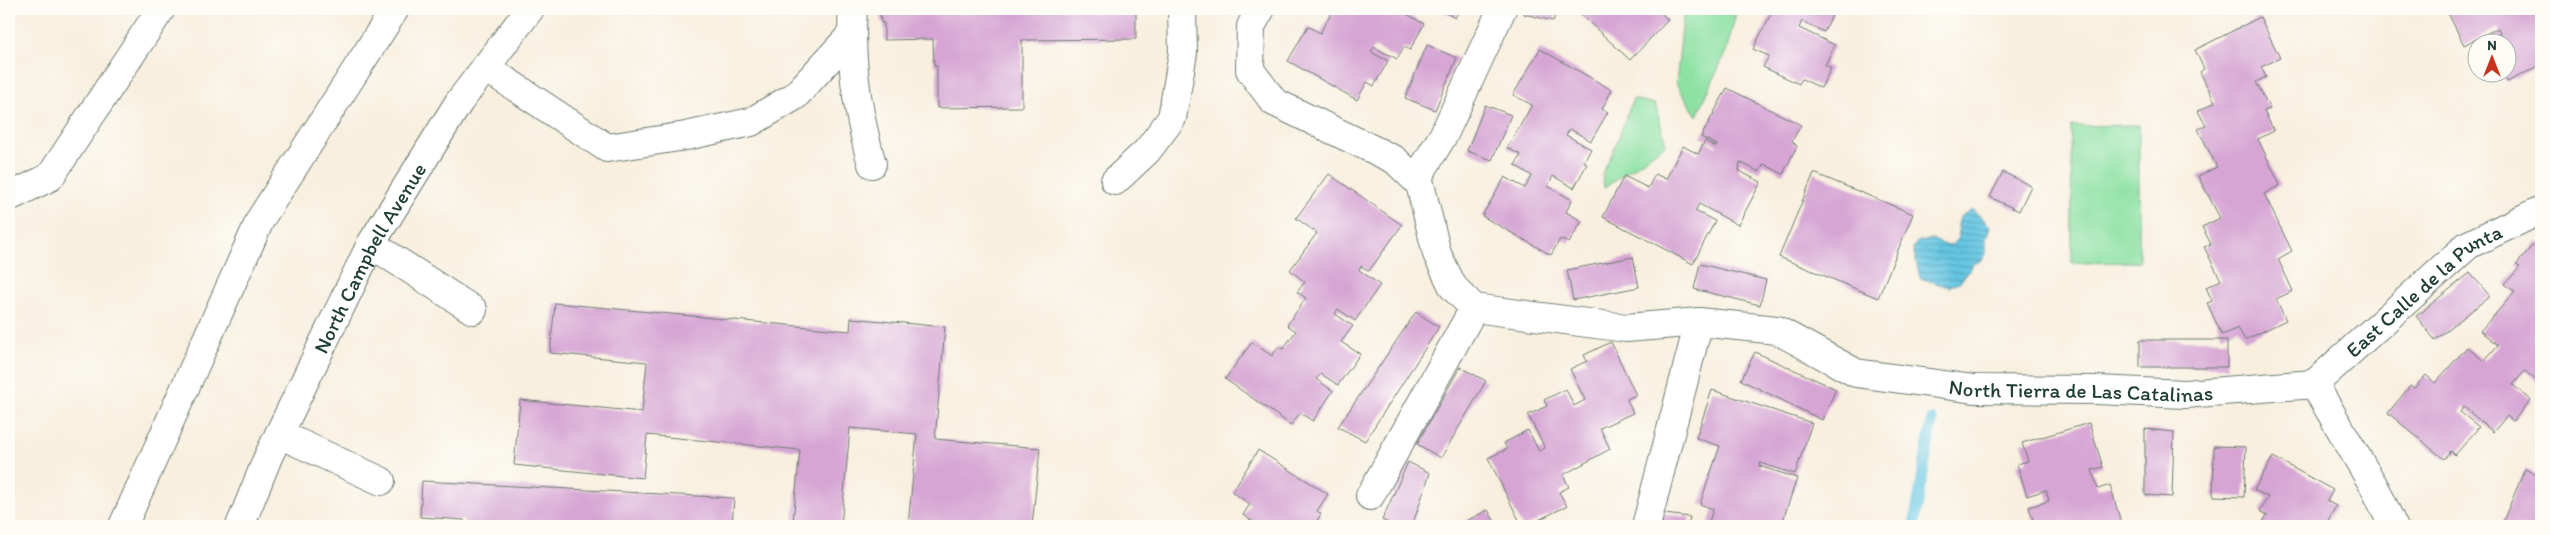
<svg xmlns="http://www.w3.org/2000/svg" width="2550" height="535" font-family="Itim,sans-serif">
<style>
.grass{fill:#8ce1a3;stroke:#568f6c}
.water{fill:url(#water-rules);stroke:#42828c}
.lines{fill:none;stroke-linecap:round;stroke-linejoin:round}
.stream{stroke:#65c6e3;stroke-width:11}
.building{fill:#d6a5d4}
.minor-casing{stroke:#6b7b70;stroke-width:30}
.minor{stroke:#fff;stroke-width:28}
.labels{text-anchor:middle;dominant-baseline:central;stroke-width:4.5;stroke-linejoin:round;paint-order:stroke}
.street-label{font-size:21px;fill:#1f3d34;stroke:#fdfcf7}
</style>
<defs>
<pattern id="water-rules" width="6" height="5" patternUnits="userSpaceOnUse" patternTransform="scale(1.25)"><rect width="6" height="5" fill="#65c6e3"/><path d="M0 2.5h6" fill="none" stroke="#53a2b9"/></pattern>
</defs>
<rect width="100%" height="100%" fill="#fdfcf7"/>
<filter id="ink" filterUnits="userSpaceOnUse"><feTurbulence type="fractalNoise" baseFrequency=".02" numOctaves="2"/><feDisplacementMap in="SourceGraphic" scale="10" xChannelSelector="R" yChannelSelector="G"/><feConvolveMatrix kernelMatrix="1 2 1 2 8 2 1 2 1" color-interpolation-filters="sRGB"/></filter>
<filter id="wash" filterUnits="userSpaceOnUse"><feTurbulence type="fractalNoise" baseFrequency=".0096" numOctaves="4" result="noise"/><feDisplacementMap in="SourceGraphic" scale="20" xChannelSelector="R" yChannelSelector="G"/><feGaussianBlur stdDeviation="1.12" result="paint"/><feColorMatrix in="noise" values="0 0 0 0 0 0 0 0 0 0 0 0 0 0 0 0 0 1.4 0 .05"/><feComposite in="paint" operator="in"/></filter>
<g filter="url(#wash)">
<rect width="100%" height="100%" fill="#f8efde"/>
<g class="grass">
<polygon points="1684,9 1737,9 1727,49 1697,116 1676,84"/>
<polygon points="1633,99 1655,104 1666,144 1604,188 1602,174 1615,147"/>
<polygon points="2139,125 2139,262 2072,263 2071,126"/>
</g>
<path class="water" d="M1972,209l18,17 -4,14v14l-5,7 -8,3 -12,17 -12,6 -29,-9 -7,-30 4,-6c4,-1 9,-2 13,-2 13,0 16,14 29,-2l-1,-13 2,-8z"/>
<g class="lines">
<polyline class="stream" points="1914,526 1932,420"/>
</g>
<g id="blocks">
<g class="building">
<polygon points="880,9 1136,9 1136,39 1022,40 1022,107 937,108 937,66 934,66 933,39 884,40 884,23 881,23"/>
<polygon points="1334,9 1408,9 1405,13 1424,24 1410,50 1404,47 1397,59 1374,47 1371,52 1388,61 1374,86 1367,82 1357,100 1288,61 1308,26 1320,33"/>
<polygon points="1439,9 1460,9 1455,18"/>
<polygon points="1525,9 1558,9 1553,21 1524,14"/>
<polygon points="1575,9 1657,9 1668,20 1630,60"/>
<polygon points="1765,9 1835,9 1824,32 1802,21 1799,28 1835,45 1825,65 1831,68 1821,88 1802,79 1799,84 1763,67 1769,56 1753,49 1772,12"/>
<polygon points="2446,9 2537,9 2541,14 2541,65 2507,82 2502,72 2508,72 2508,42 2479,42 2500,33 2498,28 2464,45"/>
<polygon points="2260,17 2280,58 2261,67 2266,77 2256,82 2270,109 2264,111 2274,131 2258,139 2280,185 2264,194 2292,251 2278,259 2293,291 2276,299 2286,320 2245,340 2238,328 2222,335 2207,303 2212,301 2206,287 2221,280 2204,247 2211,244 2202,227 2220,218 2198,176 2217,167 2198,129 2206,126 2198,111 2215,102 2200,72 2204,69 2195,50"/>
<polygon points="1427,45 1457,58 1435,110 1405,98"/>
<polygon points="1540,49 1612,90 1602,109 1608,112 1591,141 1570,129 1566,135 1591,149 1584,162 1587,164 1574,188 1553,176 1548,186 1572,200 1566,212 1582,221 1569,243 1560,239 1551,255 1482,216 1505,177 1525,188 1532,176 1515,165 1521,155 1507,148 1532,105 1513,95"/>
<polygon points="1727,88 1801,125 1792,141 1797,146 1783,174 1764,164 1759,172 1740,162 1739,171 1761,182 1738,225 1699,204 1695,211 1715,221 1693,264 1603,217 1624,176 1648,188 1655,174 1666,179 1683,146 1698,154 1705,141 1716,147 1717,145 1701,137"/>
<polygon points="1485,105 1511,115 1492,160 1467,151"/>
<polygon points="2003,172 2031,186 2019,211 1990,197"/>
<polygon points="1814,173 1913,214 1878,298 1779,257"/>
<polygon points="1329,174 1402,225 1369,271 1361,266 1359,270 1380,285 1355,321 1338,309 1335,314 1353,326 1341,342 1360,354 1338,385 1321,374 1316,379 1333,391 1313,421 1300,413 1291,425 1225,379 1252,342 1272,356 1278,347 1283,349 1296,331 1287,325 1306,298 1297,292 1305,282 1290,270 1317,233 1296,218"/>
<polygon points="2536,241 2541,245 2541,384 2525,371 2513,385 2531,400 2513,421 2507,416 2493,432 2464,407 2460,412 2479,427 2455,455 2451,451 2444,459 2388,413 2410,386 2414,388 2426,375 2435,383 2467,347 2484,361 2498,345 2480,331 2515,292 2505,284 2520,267 2516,265"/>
<polygon points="1633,257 1639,287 1573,300 1567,270"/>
<polygon points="1700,264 1766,280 1760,305 1694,289"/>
<polygon points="2470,273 2490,296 2435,340 2416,316"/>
<polygon points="555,303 850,331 851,318 945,327 935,439 1040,448 1032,526 908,526 917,434 850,428 841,526 793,521 800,450 647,435 643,478 514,465 520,400 642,412 647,362 550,353"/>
<polygon points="1416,312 1439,327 1365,441 1338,427"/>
<rect x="2140" y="340" width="87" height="27"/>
<polygon points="1611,342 1636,395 1627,399 1633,413 1600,428 1610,449 1563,475 1569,487 1559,492 1567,506 1526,526 1522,526 1488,458 1507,449 1504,443 1528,430 1539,451 1545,448 1528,415 1547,406 1544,400 1566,389 1574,406 1585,400 1570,369 1587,361 1584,355"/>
<polygon points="1755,352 1836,389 1822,420 1741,380"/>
<polygon points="1460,367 1486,381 1441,458 1417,444"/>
<polygon points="1712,390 1812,423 1795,474 1760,463 1759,466 1797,478 1781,526 1718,526 1709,522 1713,509 1700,504 1720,446 1696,438"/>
<polygon points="2089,423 2103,467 2092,470 2098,489 2110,485 2122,526 2035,526 2029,507 2049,501 2046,490 2027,496 2017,464 2028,461 2022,443"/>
<polygon points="2145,429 2174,432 2172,497 2145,495"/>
<polygon points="2214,446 2246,447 2244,497 2213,496"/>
<polygon points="1258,450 1328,494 1317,511 1321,514 1314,526 1253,526 1255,523 1243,515 1250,504 1232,492"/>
<polygon points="2273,457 2333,490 2327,501 2336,506 2325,526 2261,526 2267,515 2260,511 2268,497 2254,490"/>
<polygon points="1408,462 1430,473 1412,526 1395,526 1382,520"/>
<polygon points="2525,469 2541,476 2541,526 2501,526"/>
<polygon points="422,481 734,498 732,526 463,526 464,520 420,517"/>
<polygon points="1488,510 1497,526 1456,526"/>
<polygon points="1664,514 1690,517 1688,526 1661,526"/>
</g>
</g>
</g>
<g filter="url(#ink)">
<use href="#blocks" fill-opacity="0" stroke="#6b7b70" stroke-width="1"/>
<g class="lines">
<g class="minor-casing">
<g id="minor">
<path d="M853,9c-4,52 5,105 19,155"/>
<path id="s1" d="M1261,9l-10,17 -1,44 24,32 121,58 25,24 17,70 16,33 21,21 152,20 73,-6 78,8 79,43 118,16 123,1 88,4 129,-10 61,104 18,38"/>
<polyline points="485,67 607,148 686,136 751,122 795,96 851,35"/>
<polyline points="1416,180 1444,134 1502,9"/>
<polyline points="1115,181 1147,151 1172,118 1183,53 1182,9"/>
<polyline points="9,197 50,177 161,9"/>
<polyline points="371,244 473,310"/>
<path id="s2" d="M2314,384l154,-139 73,-35"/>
<polyline points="279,434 381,481"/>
<polyline points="1370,496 1474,308"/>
<polyline points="123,526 261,218 395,9"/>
<path id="s3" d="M240,526l28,-69 103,-213 88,-142 71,-93"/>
<polyline points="1646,526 1699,322"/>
</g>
</g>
<use href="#minor" class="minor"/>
</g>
</g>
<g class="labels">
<g class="street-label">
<text stroke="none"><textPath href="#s3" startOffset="298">North Campbell Avenue</textPath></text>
<text stroke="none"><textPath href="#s2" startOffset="145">East Calle de la Punta</textPath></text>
<text stroke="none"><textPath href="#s1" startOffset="1032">North Tierra de Las Catalinas</textPath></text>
</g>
</g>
<rect width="2550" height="535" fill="none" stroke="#fdfcf7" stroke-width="30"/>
<g transform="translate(2492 58)"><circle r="24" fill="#fdfcf7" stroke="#a4b0a9"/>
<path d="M0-4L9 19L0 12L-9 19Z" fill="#c8321e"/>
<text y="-8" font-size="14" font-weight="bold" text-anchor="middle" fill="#1f3d34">N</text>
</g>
</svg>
